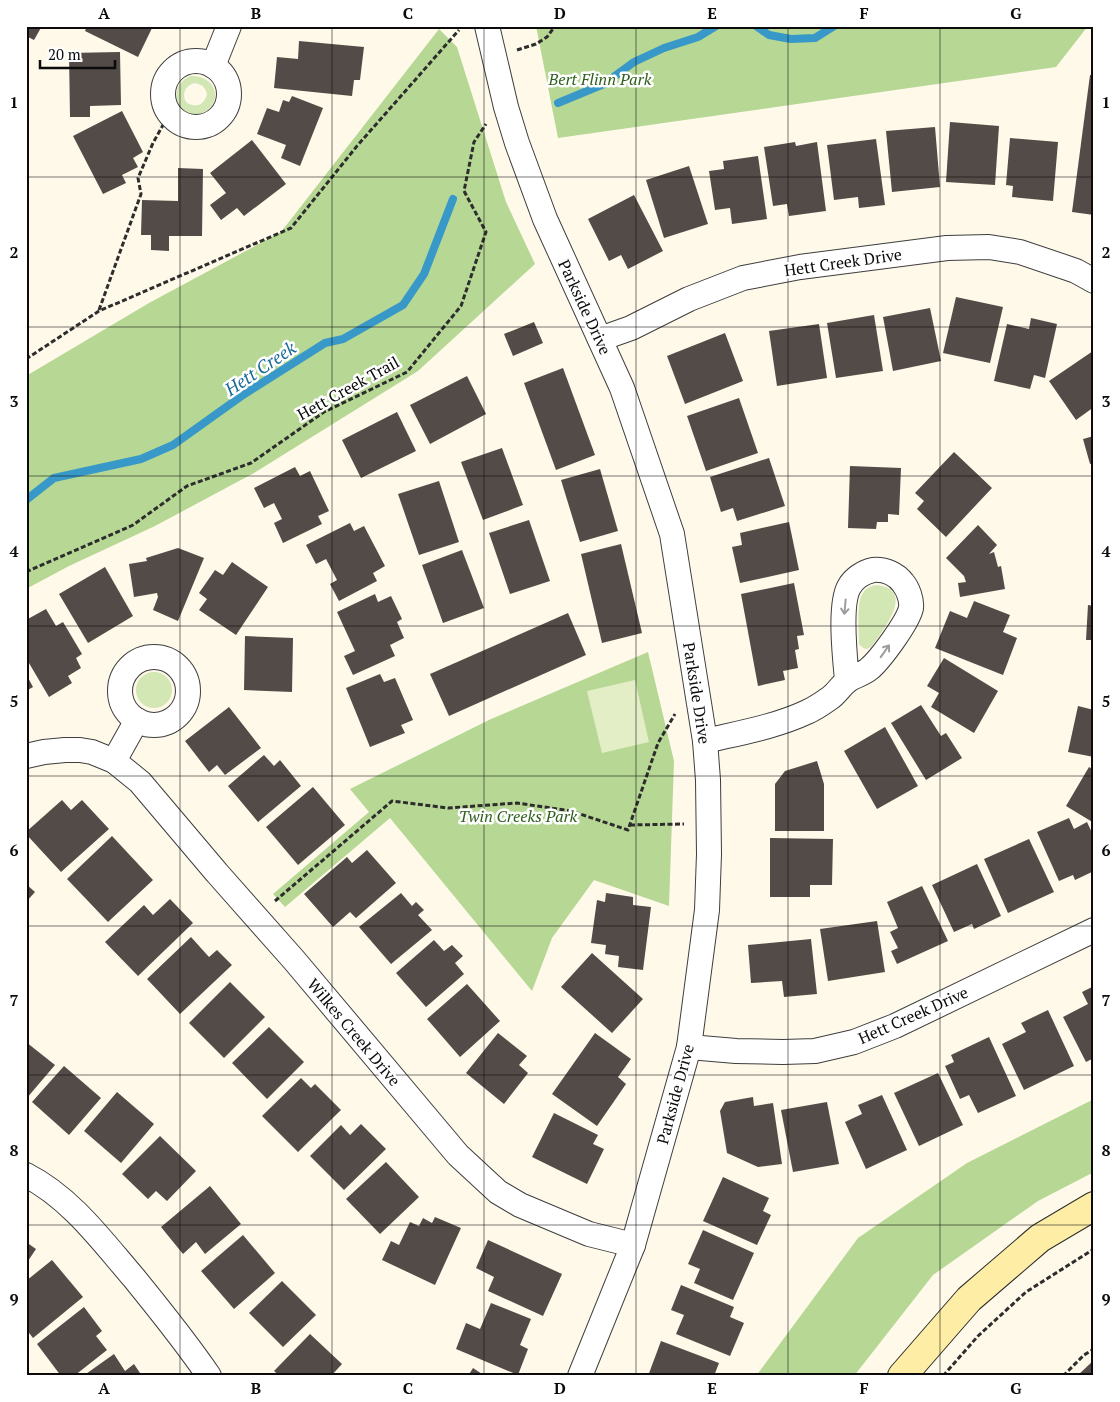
<svg xmlns="http://www.w3.org/2000/svg" width="1120" height="1402" font-family="'PT Serif',serif">
<style>
.green{fill:#d2e7b4;fill-rule:evenodd}
.forest{fill:#b7d794}
.pitch{fill:#e3eec6}
.lines{fill:none;stroke-linecap:round;stroke-linejoin:round}
.stream{stroke:#3899c9;stroke-width:8}
.building{fill:#534b47}
.street-casing{stroke:#3e3e3e;stroke-width:26}
.secondary-casing{stroke:#2d2d2d;stroke-width:30}
.path{stroke:#2d2d2d;stroke-width:3;stroke-dasharray:5 2.5;stroke-linecap:butt}
.street{stroke:#fff;stroke-width:24}
.secondary{stroke:#fdeda5;stroke-width:28}
.oneway{stroke:#9d9d9d}
.grid{fill:none;stroke:#0b0b0b;stroke-width:1;stroke-opacity:0.55}
.labels{text-anchor:middle;dominant-baseline:central;stroke-width:5;stroke-linejoin:round;paint-order:stroke}
.park-label{font-size:16px;font-style:italic;fill:#30601e;stroke:#fff}
.street-label{font-size:16px;fill:#0b0b0b;stroke:#fff}
.water-label{font-size:18px;font-style:italic;fill:#186998;stroke:#fff}
.neatline{fill:none;stroke:#0b0b0b;stroke-width:2}
.grid-label{font-size:16px;text-anchor:middle;font-weight:bold;fill:#0b0b0b}
</style>
<rect width="100%" height="100%" fill="#fff9e9"/>
<g class="green">
<path d="M190,76c13,-1 27,7 25,22 -1,5 -5,10 -9,13 -23,15 -44,-22 -16,-35zM194,83c8,1 11,4 13,11 -3,11 -10,14 -20,9 -6,-8 -2,-17 7,-20z"/>
<path d="M876,585c41,4 7,45 -4,61 -5,5 -9,3 -13,-2 0,-13 -3,-42 4,-51 3,-5 8,-7 13,-8z"/>
<circle cx="154" cy="690" r="18"/>
</g>
<g class="forest">
<polygon points="536,26 1088,26 1056,67 558,138"/>
<polygon points="439,29 457,47 506,202 535,264 418,371 254,473 155,526 69,566 26,589 26,376 149,303 281,232"/>
<polygon points="648,652 674,761 669,906 594,880 552,938 532,991 390,818 285,907 273,894 369,812 350,789 491,719"/>
<polygon points="1094,1099 1094,1172 1038,1201 933,1275 854,1376 756,1376 858,1238 967,1163"/>
</g>
<polygon class="pitch" points="635,680 649,742 602,753 587,691"/>
<g class="lines">
<g class="stream">
<polyline points="756,26 769,35 791,39 815,38 834,26"/>
<polyline points="558,103 604,84 634,62 664,48 698,37 716,26"/>
<polyline points="26,500 54,478 141,459 173,445 243,395 325,343 343,339 403,305 424,274 453,199"/>
</g>
</g>
<g class="building">
<polygon points="26,26 42,26 34,40 26,36"/>
<polygon points="87,26 153,26 138,57 85,31"/>
<polygon points="299,41 364,47 360,80 354,80 352,96 274,88 277,57 298,59"/>
<polygon points="120,52 121,105 90,106 90,117 70,117 69,53"/>
<polygon points="1090,75 1094,75 1094,215 1072,212"/>
<polygon points="292,96 323,108 300,166 281,158 286,145 257,134 267,108 279,112 283,100 289,102"/>
<polygon points="122,111 143,152 133,158 138,167 122,175 126,183 103,194 73,136"/>
<polygon points="950,122 999,126 995,185 946,182"/>
<polygon points="935,127 940,187 892,192 886,131"/>
<polygon points="1010,138 1058,142 1053,201 1012,197 1013,186 1006,185"/>
<polygon points="876,139 885,205 859,208 858,197 834,200 827,145"/>
<polygon points="252,140 286,184 244,216 237,208 221,220 210,205 226,193 210,173"/>
<polygon points="795,142 796,146 817,142 826,211 789,216 787,204 773,206 764,147"/>
<polygon points="758,156 767,219 732,224 730,208 715,210 709,171 724,169 723,161"/>
<polygon points="689,166 708,224 664,238 646,180"/>
<polygon points="178,168 203,169 202,236 169,236 169,251 151,250 151,235 141,235 142,200 178,201"/>
<polygon points="634,195 663,251 628,269 621,255 609,261 588,219"/>
<polygon points="956,297 1003,307 990,363 943,353"/>
<polygon points="930,308 941,361 893,371 883,317"/>
<polygon points="874,315 883,371 836,378 827,323"/>
<polygon points="1031,318 1057,324 1045,378 1034,375 1030,389 994,381 1007,324 1029,329"/>
<polygon points="534,322 543,343 513,356 504,334"/>
<polygon points="819,324 827,378 777,386 769,331"/>
<polygon points="725,333 743,381 685,404 667,356"/>
<polygon points="1093,351 1094,407 1076,420 1049,381"/>
<polygon points="563,368 595,455 556,470 524,383"/>
<polygon points="467,376 486,414 430,444 410,405"/>
<polygon points="739,398 758,453 706,471 687,416"/>
<polygon points="397,412 416,451 361,478 342,440"/>
<polygon points="1094,436 1094,463 1090,464 1083,439"/>
<polygon points="502,448 523,505 483,520 461,462"/>
<polygon points="954,452 992,488 946,537 917,509 924,501 915,493"/>
<polygon points="769,458 785,506 737,521 733,508 721,512 710,477"/>
<polygon points="850,466 901,468 899,515 888,514 888,522 877,522 876,529 848,528"/>
<polygon points="295,467 300,476 310,471 329,511 318,516 322,524 283,543 274,523 282,519 274,503 264,508 254,488"/>
<polygon points="600,469 618,531 580,542 561,480"/>
<polygon points="439,481 459,542 419,555 398,494"/>
<polygon points="529,520 550,581 510,594 489,533"/>
<polygon points="789,522 799,570 740,583 732,547 742,545 740,533"/>
<polygon points="350,523 354,531 364,526 385,566 373,573 377,581 339,601 330,584 337,580 326,559 316,564 306,545"/>
<polygon points="978,525 997,545 989,554 994,552 998,567 1001,566 1005,589 960,597 958,583 966,582 964,576 946,558"/>
<polygon points="621,544 642,633 602,643 581,554"/>
<polygon points="178,548 204,558 178,621 153,610 158,597 157,593 134,597 129,564 147,561 146,558"/>
<polygon points="462,550 484,608 443,623 422,565"/>
<polygon points="232,562 268,587 236,635 199,610 207,599 199,593 215,570 223,575"/>
<polygon points="105,567 133,616 88,643 59,594"/>
<polygon points="794,583 804,635 797,636 799,649 795,650 798,668 783,671 785,680 758,686 741,594"/>
<polygon points="375,594 378,602 391,596 402,619 397,622 404,638 390,645 395,656 353,675 344,656 355,651 337,612"/>
<polygon points="974,601 1010,615 1003,632 1017,638 1003,675 935,648 950,611 967,618"/>
<polygon points="1088,605 1094,606 1094,640 1086,640"/>
<polygon points="46,609 56,626 63,622 82,654 76,658 81,668 68,676 72,683 49,697 26,658 26,620"/>
<polygon points="568,613 586,655 449,716 430,674"/>
<polygon points="245,636 293,638 292,692 244,690"/>
<polygon points="944,658 998,691 974,733 931,707 939,693 927,686"/>
<polygon points="26,674 33,687 26,691"/>
<polygon points="380,674 384,682 395,678 413,720 401,725 405,733 370,747 346,688"/>
<polygon points="921,705 941,736 946,733 962,758 926,780 891,723"/>
<polygon points="1078,706 1094,710 1094,757 1068,752"/>
<polygon points="229,707 261,748 225,775 217,765 209,772 185,741"/>
<polygon points="885,727 918,786 877,809 844,751"/>
<polygon points="264,755 274,766 280,760 301,786 258,822 228,786"/>
<polygon points="817,761 824,784 824,831 775,831 775,784 785,771"/>
<polygon points="1089,767 1094,770 1094,823 1066,806"/>
<polygon points="313,787 345,825 298,865 266,827"/>
<polygon points="62,800 71,810 82,800 109,829 61,872 26,834 26,832"/>
<polygon points="1069,818 1074,829 1087,822 1094,837 1094,871 1075,880 1073,875 1059,881 1037,832"/>
<polygon points="112,836 153,880 108,922 67,879"/>
<polygon points="770,838 833,839 832,885 810,885 810,897 770,897"/>
<polygon points="1029,839 1054,892 1008,913 984,859"/>
<polygon points="367,850 396,883 356,918 350,912 333,927 304,894 347,857 352,863"/>
<polygon points="977,864 1001,916 974,929 972,924 954,932 932,885"/>
<polygon points="26,884 35,892 26,902"/>
<polygon points="922,886 948,941 897,964 891,951 898,948 890,932 898,928 887,902"/>
<polygon points="401,893 412,906 416,902 424,910 418,915 432,930 391,964 359,927"/>
<polygon points="606,893 633,897 633,905 651,907 643,970 618,967 619,956 605,954 606,945 591,943 597,900 605,902"/>
<polygon points="170,899 193,923 138,976 105,942 144,905 153,915"/>
<polygon points="877,921 885,972 828,981 820,929"/>
<polygon points="191,937 209,957 217,950 232,965 180,1014 147,979"/>
<polygon points="811,939 817,994 784,997 782,981 751,983 748,945"/>
<polygon points="434,940 444,951 452,945 463,956 455,963 464,974 426,1007 396,973"/>
<polygon points="592,953 643,999 612,1033 561,987"/>
<polygon points="230,982 265,1017 224,1058 189,1023"/>
<polygon points="467,984 500,1021 460,1057 427,1019"/>
<polygon points="1094,986 1094,1058 1086,1062 1063,1017 1088,1004 1082,992"/>
<polygon points="1048,1010 1074,1066 1024,1090 1002,1044 1026,1032 1021,1023"/>
<polygon points="269,1027 304,1062 267,1099 232,1063"/>
<polygon points="498,1033 527,1056 519,1065 528,1073 504,1104 466,1073"/>
<polygon points="595,1033 631,1059 618,1077 626,1084 597,1126 552,1094"/>
<polygon points="989,1037 1016,1096 978,1113 969,1095 960,1099 945,1066 954,1062 951,1055"/>
<polygon points="26,1042 55,1065 26,1099"/>
<polygon points="64,1066 101,1098 69,1135 32,1102"/>
<polygon points="938,1073 963,1125 919,1146 894,1093"/>
<polygon points="301,1078 311,1088 315,1084 341,1110 298,1152 262,1116"/>
<polygon points="117,1092 154,1124 121,1163 84,1131"/>
<polygon points="882,1095 907,1150 866,1169 845,1122 862,1114 858,1105"/>
<polygon points="753,1097 754,1106 773,1103 782,1164 758,1167 727,1153 720,1111 725,1102"/>
<polygon points="827,1102 839,1164 793,1172 781,1110"/>
<polygon points="554,1113 598,1135 593,1144 604,1149 587,1184 532,1157"/>
<polygon points="361,1124 386,1149 344,1190 310,1156 341,1125 350,1135"/>
<polygon points="160,1136 196,1171 167,1201 156,1191 148,1199 122,1174"/>
<polygon points="386,1162 419,1197 380,1234 346,1199"/>
<polygon points="723,1177 769,1198 763,1211 771,1215 757,1245 703,1221"/>
<polygon points="210,1186 241,1224 205,1254 196,1242 183,1254 161,1227"/>
<polygon points="435,1217 461,1228 435,1285 382,1260 391,1241 399,1245 410,1222 419,1226 423,1218 432,1223"/>
<polygon points="703,1230 754,1253 733,1300 694,1283 700,1269 688,1264"/>
<polygon points="243,1235 275,1273 234,1309 201,1271"/>
<polygon points="488,1240 562,1274 543,1316 488,1291 494,1277 476,1268"/>
<polygon points="26,1242 36,1249 26,1264"/>
<polygon points="52,1260 83,1297 33,1338 26,1329 26,1281"/>
<polygon points="282,1281 316,1315 283,1347 249,1313"/>
<polygon points="681,1285 734,1307 730,1317 744,1323 730,1356 676,1334 684,1315 671,1310"/>
<polygon points="491,1303 531,1319 520,1345 528,1349 518,1375 456,1349 466,1323 480,1329"/>
<polygon points="84,1307 102,1331 96,1336 107,1350 74,1376 61,1376 37,1344"/>
<polygon points="310,1334 342,1364 331,1376 280,1376 274,1371"/>
<polygon points="661,1341 719,1363 714,1376 648,1376"/>
<polygon points="114,1354 125,1371 134,1364 142,1376 83,1376"/>
<polygon points="1094,1360 1094,1376 1077,1376"/>
<polygon points="473,1368 485,1376 468,1376"/>
</g>
<g class="lines">
<g class="street-casing">
<g id="street">
<polyline points="487,26 506,107 517,143 545,219 622,388 672,534 705,741 708,780 709,854 707,910 689,1047 633,1245 580,1376"/>
<circle cx="196" cy="94" r="33"/>
<polyline points="213,66 229,26"/>
<polyline points="600,339 631,328 689,299 743,278 800,267 947,248 989,247 1020,252 1076,271 1094,281"/>
<circle cx="154" cy="691" r="34"/>
<path d="M705,741c34,-8 70,-14 102,-29 7,-3 16,-9 23,-14 6,-4 10,-11 16,-16 6,-6 16,-7 23,-13 11,-9 39,-47 42,-61 1,-8 -3,-19 -8,-25 -7,-9 -18,-14 -30,-13 -9,2 -19,8 -24,17 -10,18 -4,72 -2,93"/>
<polyline points="26,756 44,752 65,750 80,750 92,752 114,761 140,782 217,873 294,960 458,1155 498,1192 520,1205 589,1234 633,1245"/>
<polyline points="114,761 137,720"/>
<polyline points="689,1047 736,1051 783,1052 815,1051 854,1042 895,1026 1094,930"/>
<path d="M26,1175c45,23 76,66 108,103 26,32 52,64 75,98"/>
</g>
</g>
<g class="secondary-casing">
<polyline id="secondary" points="902,1376 969,1299 1040,1238 1094,1206"/>
</g>
<g class="path">
<polyline points="517,50 536,44 547,37 555,26"/>
<polyline points="99,310 141,194 138,178 153,143 163,125"/>
<polyline points="26,359 99,311 291,228 357,146 459,30"/>
<polyline points="26,572 133,525 187,486 251,463 324,412 407,372 461,306 486,232 464,191 474,142 486,124"/>
<polyline points="630,825 684,824"/>
<polyline points="275,901 392,801 448,808 517,803 571,811 628,830 658,743 675,714"/>
<polyline points="943,1376 978,1336 1026,1292 1094,1249"/>
<polyline points="1063,1376 1084,1355 1094,1349"/>
</g>
<use href="#street" class="street"/>
<use href="#secondary" class="secondary"/>
</g>
<defs><path id="oneway-shaft" d="M-6 0H5M1.5-3L5.5 0L1.5 3" fill="none" stroke-width="1.6" stroke-linecap="round" stroke-linejoin="round" transform="scale(1.25)"/></defs>
<g class="oneway">
<use href="#oneway-shaft" transform="translate(845 607) rotate(95)"/>
<use href="#oneway-shaft" transform="translate(885 651) rotate(-55)"/>
</g>
<path class="grid" d="M180,26v1350M332,26v1350M484,26v1350M636,26v1350M788,26v1350M940,26v1350M26,177h1068M26,327h1068M26,476h1068M26,626h1068M26,776h1068M26,926h1068M26,1075h1068M26,1225h1068"/>
<g class="labels">
<g class="park-label">
<text x="600" y="79">Bert Flinn Park</text>
<text x="518" y="816">Twin Creeks Park</text>
</g>
<g class="street-label">
<text transform="translate(843 262) rotate(-8)">Hett Creek Drive</text>
<text transform="translate(585 307) rotate(65)">Parkside Drive</text>
<text transform="translate(348 388) rotate(-29)">Hett Creek Trail</text>
<text transform="translate(697 693) rotate(81)">Parkside Drive</text>
<text transform="translate(913 1015) rotate(-24)">Hett Creek Drive</text>
<text transform="translate(354 1032) rotate(50)">Wilkes Creek Drive</text>
<text transform="translate(675 1094) rotate(-75)">Parkside Drive</text>
</g>
<g class="water-label">
<text transform="translate(260 368) rotate(-34)">Hett Creek</text>
</g>
</g>
<rect width="1120" height="1402" fill="none" stroke="#ffffff" stroke-width="55"/>
<path d="M40 60v8h75v-8" fill="none" stroke="#0b0b0b" stroke-width="2.5"/>
<text x="48" y="60" font-size="15" fill="#0b0b0b" stroke="#ffffff" stroke-width="4" paint-order="stroke">20 m</text>
<rect x="28" y="28" width="1064" height="1346" class="neatline"/>
<g class="grid-label">
<text x="104" y="19">A</text>
<text x="256" y="19">B</text>
<text x="408" y="19">C</text>
<text x="560" y="19">D</text>
<text x="712" y="19">E</text>
<text x="864" y="19">F</text>
<text x="1016" y="19">G</text>
<text x="14" y="108">1</text>
<text x="1106" y="108">1</text>
<text x="14" y="258">2</text>
<text x="1106" y="258">2</text>
<text x="14" y="407">3</text>
<text x="1106" y="407">3</text>
<text x="14" y="557">4</text>
<text x="1106" y="557">4</text>
<text x="14" y="707">5</text>
<text x="1106" y="707">5</text>
<text x="14" y="856">6</text>
<text x="1106" y="856">6</text>
<text x="14" y="1006">7</text>
<text x="1106" y="1006">7</text>
<text x="14" y="1156">8</text>
<text x="1106" y="1156">8</text>
<text x="14" y="1305">9</text>
<text x="1106" y="1305">9</text>
<text x="104" y="1394">A</text>
<text x="256" y="1394">B</text>
<text x="408" y="1394">C</text>
<text x="560" y="1394">D</text>
<text x="712" y="1394">E</text>
<text x="864" y="1394">F</text>
<text x="1016" y="1394">G</text>
</g>
</svg>
